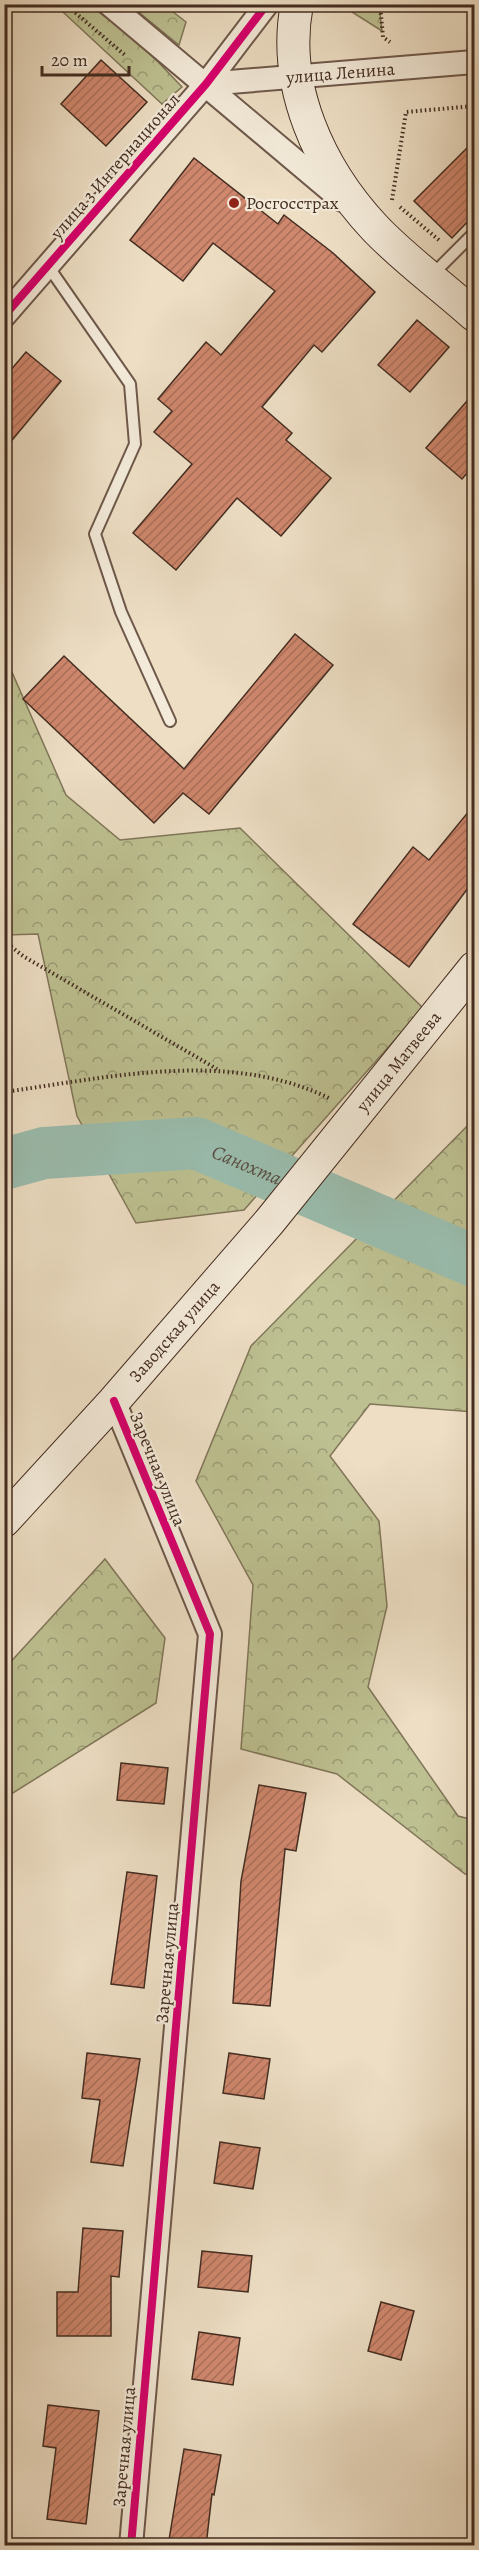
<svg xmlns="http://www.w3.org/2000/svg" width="479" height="2550" font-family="Alegreya,serif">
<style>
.forest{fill:url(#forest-crowns);stroke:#807659;stroke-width:1.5}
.water{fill:url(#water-rules);stroke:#778376;stroke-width:1.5}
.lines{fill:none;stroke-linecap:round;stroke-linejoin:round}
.river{stroke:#9abdae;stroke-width:52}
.building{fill:url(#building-hatch);stroke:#432c21;stroke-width:1.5}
.service-casing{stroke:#6e584a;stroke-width:14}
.minor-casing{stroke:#6e584a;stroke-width:26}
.secondary-casing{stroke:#432c21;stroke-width:34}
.path{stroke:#432c21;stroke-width:4;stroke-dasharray:1.5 3;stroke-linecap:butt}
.service{stroke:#f3ead9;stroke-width:10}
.minor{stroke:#f3ead9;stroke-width:22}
.secondary{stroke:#f3ead9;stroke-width:32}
.cycleway-casing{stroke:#f3ead9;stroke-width:11}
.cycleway{stroke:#d6006c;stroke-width:8}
.poi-dot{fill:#8f2418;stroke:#f3ead9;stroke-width:2}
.labels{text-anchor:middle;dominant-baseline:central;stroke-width:4.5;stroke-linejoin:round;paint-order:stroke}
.street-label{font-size:18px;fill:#432c21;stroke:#f3ead9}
.poi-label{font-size:18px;fill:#432c21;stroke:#f3ead9;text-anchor:start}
.water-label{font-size:20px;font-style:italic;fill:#595044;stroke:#f3ead9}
</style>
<defs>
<pattern id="forest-crowns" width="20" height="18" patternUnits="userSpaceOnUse" patternTransform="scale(1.5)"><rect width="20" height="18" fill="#bdc091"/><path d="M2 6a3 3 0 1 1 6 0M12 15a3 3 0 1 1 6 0" fill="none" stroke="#9b9c76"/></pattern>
<pattern id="water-rules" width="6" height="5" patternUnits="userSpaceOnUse" patternTransform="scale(1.5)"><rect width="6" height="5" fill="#9abdae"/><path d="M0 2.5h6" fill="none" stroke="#7f9a8d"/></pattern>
<pattern id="building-hatch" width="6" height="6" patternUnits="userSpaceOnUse" patternTransform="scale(1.5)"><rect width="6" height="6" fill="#cf876d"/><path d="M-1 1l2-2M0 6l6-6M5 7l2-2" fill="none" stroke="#aa6f59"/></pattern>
</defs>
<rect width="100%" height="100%" fill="#eddec4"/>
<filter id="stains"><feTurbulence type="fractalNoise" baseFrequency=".00333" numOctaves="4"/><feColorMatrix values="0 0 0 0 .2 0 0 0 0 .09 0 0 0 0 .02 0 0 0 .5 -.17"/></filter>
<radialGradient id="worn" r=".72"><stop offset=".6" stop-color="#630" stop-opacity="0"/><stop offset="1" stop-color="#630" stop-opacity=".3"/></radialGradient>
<g class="forest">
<polygon points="65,5 89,5 139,42 182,87 162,104 63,12"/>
<polygon points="130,5 164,5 186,22 179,45"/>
<polygon points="351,5 379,5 382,31 352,12"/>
<polygon points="4,670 11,670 66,795 120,840 240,828 423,1008 244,1210 136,1223 77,1116 38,934 5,935"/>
<polygon points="474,1119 474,1412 370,1404 330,1456 379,1521 387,1606 368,1687 458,1816 474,1820 474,1874 465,1874 337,1774 241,1749 253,1585 196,1481 251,1346"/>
<polygon points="105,1559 165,1638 156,1703 5,1798 5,1668"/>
</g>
<polygon class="water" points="44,1153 5,1170 5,1156"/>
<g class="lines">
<path class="river" id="s1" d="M4,1164l40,-11 152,-10 278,118"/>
</g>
<g class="building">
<polygon points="101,60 147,102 106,146 61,104"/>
<polygon points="474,141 474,215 452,238 414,201"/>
<polygon points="194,158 278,224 284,215 333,253 375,292 322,352 314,345 262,407 292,433 286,440 331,478 281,536 237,498 176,570 133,533 192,464 154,432 172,411 158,399 206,342 221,355 275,291 213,243 183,281 130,240"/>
<polygon points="417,320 449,347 410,392 378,365"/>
<polygon points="26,352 61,381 4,450 4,378"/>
<polygon points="474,393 474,465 462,479 426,448"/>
<polygon points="295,634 333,665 209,814 183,793 154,823 23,699 64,656 184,769"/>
<polygon points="474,805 474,880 409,967 353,924 413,847 429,860"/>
<polygon points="121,1763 168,1768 164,1804 117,1800"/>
<polygon points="259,1785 306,1793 296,1851 285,1849 270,2006 233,2003 241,1881"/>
<polygon points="127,1872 157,1876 144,1988 111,1984"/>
<polygon points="87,2053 140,2059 123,2166 91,2162 100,2100 82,2098"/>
<polygon points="229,2053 270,2059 264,2099 223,2093"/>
<polygon points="220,2142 260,2148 253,2189 214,2183"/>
<polygon points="83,2228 123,2231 119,2277 111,2276 111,2336 57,2336 57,2292 78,2292"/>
<polygon points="202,2251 252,2256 248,2292 198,2287"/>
<polygon points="381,2302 414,2311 401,2360 368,2351"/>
<polygon points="199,2332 240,2338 233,2385 192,2379"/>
<polygon points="48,2405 99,2411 86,2524 47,2519 56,2448 43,2446"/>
<polygon points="184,2449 221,2455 214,2495 212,2494 206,2546 168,2546"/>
</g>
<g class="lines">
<g class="service-casing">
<g id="service">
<polyline points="48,266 130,384 135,444 95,534 121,612 170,721"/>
<polyline points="431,276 474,233"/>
</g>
</g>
<g class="minor-casing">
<g id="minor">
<polyline points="109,4 342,200"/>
<path id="s2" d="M206,84l268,-22"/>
<polyline points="4,316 206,84 267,4"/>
<polyline points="114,1401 210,1634 131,2546"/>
</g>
</g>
<g class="secondary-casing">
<g id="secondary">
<path d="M297,4c-16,82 23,165 77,223 30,32 68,59 100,88"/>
<path id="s3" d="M4,1521l110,-120 156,-180 204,-253"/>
</g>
</g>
<g class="path">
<polyline points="65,4 126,56"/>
<polyline points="380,4 383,37 390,42"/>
<polyline points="392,200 406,112 474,106"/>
<polyline points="400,207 440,241"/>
<polyline points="468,344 474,350"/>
<polyline points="4,941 23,956 217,1069"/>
<path d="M4,1092c108,-15 225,-43 327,7"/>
</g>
<use href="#service" class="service"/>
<use href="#minor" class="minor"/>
<use href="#secondary" class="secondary"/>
<g class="cycleway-casing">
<g id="cycleway">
<polyline points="4,316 206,84 267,4"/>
<polyline points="114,1401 210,1634 131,2546"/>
</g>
</g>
<use href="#cycleway" class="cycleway"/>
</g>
<circle class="poi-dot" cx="234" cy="203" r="6"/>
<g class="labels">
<g class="street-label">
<text stroke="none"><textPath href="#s2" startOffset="135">улица Ленина</textPath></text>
<text transform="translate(115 166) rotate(-49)">улица 3 Интернационал</text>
<text stroke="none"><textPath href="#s3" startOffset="606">улица Матвеева</textPath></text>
<text stroke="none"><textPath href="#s3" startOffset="255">Заводская улица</textPath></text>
<text transform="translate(158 1469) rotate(68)">Заречная улица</text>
<text transform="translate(167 1963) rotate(-85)">Заречная улица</text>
<text transform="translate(124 2447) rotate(-85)">Заречная улица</text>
</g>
<g class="poi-label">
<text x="246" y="203">Росгосстрах</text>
</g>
<g class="water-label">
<text stroke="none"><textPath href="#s1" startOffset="249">Санохта</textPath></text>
</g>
</g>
<rect width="479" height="2550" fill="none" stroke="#eddec4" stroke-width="24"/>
<rect x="6" y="6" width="467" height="2538" fill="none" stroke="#432c21" stroke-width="3"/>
<rect x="12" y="12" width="455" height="2526" fill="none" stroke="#432c21" stroke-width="1.5"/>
<path d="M42 66v9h87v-9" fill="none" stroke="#432c21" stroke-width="3"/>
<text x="51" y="66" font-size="18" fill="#432c21" stroke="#f3ead9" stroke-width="4.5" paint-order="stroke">20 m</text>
<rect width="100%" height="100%" filter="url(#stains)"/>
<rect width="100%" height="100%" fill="url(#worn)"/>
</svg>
